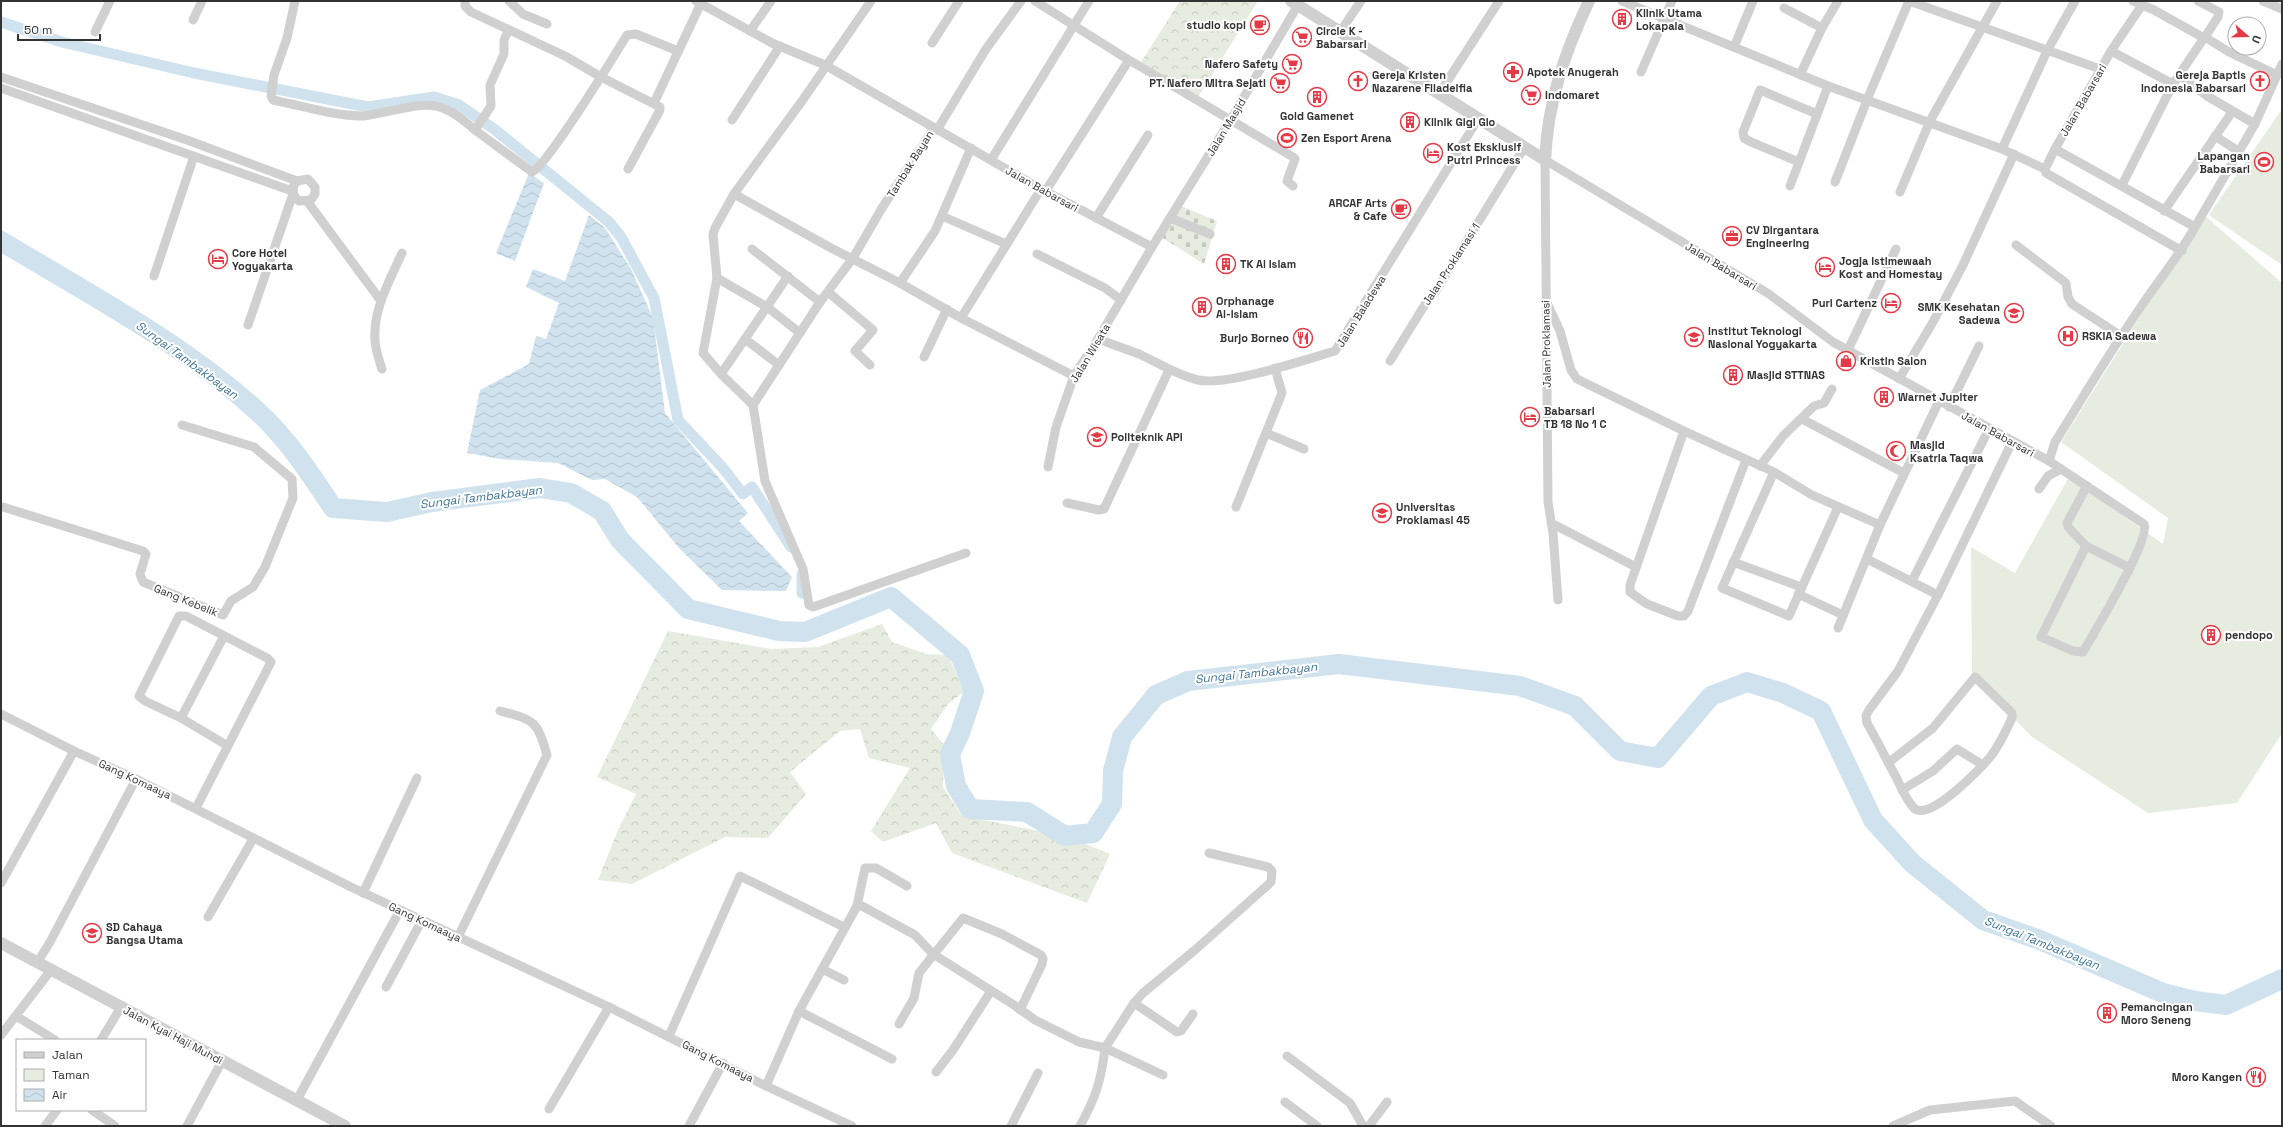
<svg xmlns="http://www.w3.org/2000/svg" width="2283" height="1127" font-family="'Space Grotesk',sans-serif">
<style>
.forest{fill:url(#forest-crowns)}
.cemetery{fill:url(#cemetery-stones)}
.park{fill:#e6ecdf}
.water{fill:url(#water-waves)}
.lines{fill:none;stroke-linecap:round;stroke-linejoin:round}
.canal{stroke:#cfe2ee;stroke-width:11}
.river{stroke:#cfe2ee;stroke-width:20}
.minor{stroke:#d0d0d0;stroke-width:9}
.tertiary{stroke:#d0d0d0;stroke-width:12}
.labels{text-anchor:middle;dominant-baseline:central;stroke-width:4;stroke-linejoin:round;paint-order:stroke}
.poi-label{font-size:11px;font-weight:bold;fill:#333;stroke:#fff;text-anchor:start}
.street-label{font-size:11px;fill:#333;stroke:#fff}
.water-label{font-size:12px;font-style:italic;fill:#3f7597;stroke:#fff}
</style>
<defs>
<pattern id="forest-crowns" width="20" height="18" patternUnits="userSpaceOnUse"><rect width="20" height="18" fill="#e6ecdf"/><path d="M2 6a3 3 0 1 1 6 0M12 15a3 3 0 1 1 6 0" fill="none" stroke="#c6cbc0"/></pattern>
<pattern id="cemetery-stones" width="16" height="16" patternUnits="userSpaceOnUse"><rect width="16" height="16" fill="#e6ecdf"/><path d="M2 7V4a2 2 0 0 1 4 0v3zM10 15v-3a2 2 0 0 1 4 0v3z" fill="#c6cbc0"/></pattern>
<pattern id="water-waves" width="16" height="10" patternUnits="userSpaceOnUse"><rect width="16" height="10" fill="#cfe2ee"/><path d="M0 5q4-4 8 0t8 0" fill="none" stroke="#b2c2cd"/></pattern>
</defs>
<rect width="100%" height="100%" fill="#fff"/>
<g class="forest">
<polygon points="1180,1 1258,1 1198,97 1141,62"/>
<polygon points="882,624 892,642 926,654 948,655 964,692 948,704 931,729 944,745 943,787 962,816 1065,836 1110,854 1087,903 952,853 936,823 883,842 871,831 910,768 869,758 860,729 840,731 790,772 806,794 768,838 725,837 632,884 598,880 618,830 636,794 597,777 668,631 771,649 818,647"/>
</g>
<polygon class="cemetery" points="1181,206 1217,221 1204,264 1161,237"/>
<g class="park">
<polygon points="2282,109 2282,265 2209,215"/>
<polygon points="2204,215 2282,283 2282,733 2237,803 2148,813 2032,737 1972,675 1971,547 2015,573 2069,477 2163,544 2168,518 2061,442"/>
</g>
<g class="water">
<polygon points="529,173 544,183 515,261 496,253"/>
<polygon points="589,215 605,228 631,269 653,318 665,413 748,513 739,521 792,577 786,591 722,590 679,548 637,497 605,479 592,480 558,463 500,459 467,453 480,390 529,364 536,336 546,339 559,303 526,287 533,269 565,281"/>
</g>
<g class="lines">
<g class="canal">
<polyline points="1,22 62,42 194,73 368,107 434,97 459,105 494,129 609,222 621,237 654,298 678,420 723,468 743,494 752,487 791,547"/>
<polyline points="802,593 802,574"/>
</g>
<path class="river" d="M1,241c86,52 180,101 255,169 31,28 54,63 77,98l54,4 45,-10 108,-14 31,5 31,18 18,29 68,69 91,22 26,1 86,-35 69,58 14,36 -14,42 -10,21 6,32 14,23 57,3 38,24 28,-3 19,-29 1,-33 9,-34 34,-42 32,-14 151,-17 181,22 55,20 45,45 38,7 53,-62 36,-14 36,11 38,18 52,109 39,43 71,57 57,20 123,53 32,8 31,4 56,-26"/>
<g class="minor">
<path d="M295,1l-8,37 -13,37 -3,21 2,4c29,6 58,15 88,16 8,0 16,-3 24,-4 45,-9 54,-14 90,18"/>
<polyline points="465,1 465,6 471,12 565,56 601,77 660,107 660,110 628,169"/>
<polyline points="509,1 523,14 547,24"/>
<polyline points="696,1 772,43 825,65 1041,189 1152,247"/>
<polyline points="871,1 802,101 734,194 715,228 713,234 717,278 703,353 722,375 753,405 765,481 803,569 809,605 813,607 966,553"/>
<polyline points="1035,1 1124,57 1293,157 1295,159 1287,181 1293,186"/>
<polyline points="1622,1 1828,86 2002,149 2045,169 2055,149 2195,227 2255,124 2282,64"/>
<polyline points="1909,1 2100,69"/>
<polyline points="2198,1 2219,12 2218,17 2205,37 2229,52 2277,75"/>
<polyline points="2263,1 2282,9"/>
<polyline points="1784,8 1822,28"/>
<polyline points="193,20 202,1"/>
<path d="M508,31l-4,9v14l-14,31 1,21 -16,24 57,42c12,-2 84,-119 95,-137l9,-1 42,17"/>
<polyline points="750,31 771,1"/>
<polyline points="95,32 110,1"/>
<polyline points="1340,32 1361,1"/>
<polyline points="932,43 959,1"/>
<polyline points="1734,47 1753,1"/>
<polyline points="2111,51 2173,84"/>
<polyline points="1641,72 1672,1"/>
<polyline points="1800,75 1822,28 1838,1"/>
<polyline points="2180,76 2207,96 2255,124"/>
<polyline points="1,77 187,140 297,181 308,179 315,187 315,194 311,200 299,201 294,196 293,187 297,181"/>
<polyline points="1,88 292,191"/>
<polyline points="1439,94 1499,1"/>
<polyline points="654,103 702,1"/>
<polyline points="732,120 780,46"/>
<polyline points="937,130 986,49 1021,1"/>
<polyline points="2215,136 2238,151"/>
<polyline points="2002,149 2047,51 2075,1"/>
<polyline points="2055,149 2111,51 2142,5"/>
<polyline points="991,160 1089,1"/>
<path d="M1545,160l224,134 64,48 216,119 95,63c7,16 -50,108 -61,128l-10,-1 -32,-14 45,-91"/>
<polyline points="1545,160 1548,502 1553,533 1558,600"/>
<polyline points="1799,162 1751,142 1744,138 1743,132 1760,90 1817,114"/>
<polyline points="2045,169 2046,173 2182,251"/>
<polyline points="1835,182 1869,95 1909,1"/>
<polyline points="2122,185 2173,84 2204,38 2154,10 2133,1"/>
<polyline points="1790,186 1828,86"/>
<polyline points="1045,192 1129,60"/>
<polyline points="1900,192 1930,121 1997,1"/>
<polyline points="734,194 831,248 900,283 961,318 1074,376"/>
<polyline points="307,201 381,301"/>
<polyline points="2164,211 2232,112"/>
<polyline points="942,216 1006,244"/>
<polyline points="1096,218 1148,135"/>
<polyline points="1170,218 1210,234"/>
<polyline points="2016,245 2066,283 2068,297 2072,304 2121,336"/>
<polyline points="752,249 820,302"/>
<polyline points="1037,254 1105,288 1121,300"/>
<polyline points="154,276 194,156"/>
<polyline points="717,278 767,307 800,333"/>
<polyline points="900,283 935,231 971,148"/>
<polyline points="828,292 873,330 855,351 870,365"/>
<polyline points="1546,301 1560,331 1571,370 1577,379 1684,431 1774,472 1812,495 1880,525 1939,401"/>
<polyline points="961,318 1041,189"/>
<polyline points="248,325 293,194"/>
<polyline points="745,339 779,365"/>
<path d="M1098,339c14,5 27,10 41,15 20,9 37,21 59,26 28,6 107,-20 137,-29l143,-232"/>
<polyline points="1848,350 1896,249"/>
<polyline points="924,357 947,309"/>
<polyline points="1390,361 1429,298 1434,294 1524,148"/>
<path d="M382,369c-3,-9 -7,-20 -7,-30 -2,-30 15,-59 27,-86"/>
<polyline points="721,374 788,276"/>
<polyline points="1899,379 1933,322 1963,265 2014,154"/>
<polyline points="753,405 820,302 853,258 882,208 934,128"/>
<polyline points="1949,407 1979,346"/>
<polyline points="1802,419 1904,473"/>
<polyline points="1684,431 1630,585 1630,592 1647,604 1678,616 1684,616 1688,611 1746,460"/>
<polyline points="1266,433 1304,449"/>
<path d="M2049,461l6,-19c28,-45 55,-90 85,-134 18,-27 39,-52 55,-81"/>
<polyline points="1760,466 1783,436 1814,406 1824,403 1832,389"/>
<polyline points="1048,467 1056,427 1074,376 1098,339 1152,247 1231,119 1298,5"/>
<polyline points="1774,472 1722,588 1789,616 1838,507"/>
<polyline points="2087,486 2067,523 2068,527 2086,546 2130,568"/>
<polyline points="2039,489 2048,476 2061,469"/>
<polyline points="1067,503 1099,510 1104,509 1169,370"/>
<polyline points="3,507 143,551 146,554 140,574 143,582 223,615 231,601 253,587 265,567 293,498 292,479 254,447 182,425"/>
<polyline points="1236,507 1282,393 1275,368"/>
<polyline points="1551,523 1636,567"/>
<polyline points="1867,559 1938,595"/>
<polyline points="1733,562 1801,587"/>
<polyline points="1912,581 1989,429"/>
<polyline points="1798,594 1843,615"/>
<polyline points="1838,628 1880,525"/>
<polyline points="1,714 74,751 136,779 351,887 609,1007 766,1086 852,1126"/>
<polyline points="181,718 224,636"/>
<path d="M1888,763l45,-35 42,-51 37,36v5c-6,13 -12,26 -21,38 -9,11 -62,67 -77,52 -8,-8 -13,-21 -18,-31 -10,-18 -19,-37 -29,-54l-1,-7 3,-6 29,-39 40,-76 74,-153"/>
<polyline points="1902,790 1933,771 1957,749 1983,765"/>
<polyline points="196,808 271,662 267,658 186,616 179,616 139,696 145,701 181,718 228,746"/>
<polyline points="1,883 74,751"/>
<polyline points="363,893 417,778"/>
<polyline points="857,906 865,868 876,868 907,886"/>
<polyline points="208,917 253,839"/>
<path d="M458,937l89,-182c-10,-35 -13,-35 -47,-44"/>
<polyline points="37,963 50,942 136,779"/>
<polyline points="822,969 844,980"/>
<polyline points="386,987 422,920"/>
<polyline points="1134,1003 1177,1032 1181,1031 1193,1014"/>
<polyline points="799,1011 892,1059"/>
<polyline points="16,1016 55,1040"/>
<polyline points="899,1024 914,998 919,973 963,918 1002,934 1041,955 1043,959 1042,964 1020,1010"/>
<polyline points="1,1035 51,970"/>
<polyline points="669,1036 740,876 844,927"/>
<polyline points="101,1040 121,1007"/>
<polyline points="1287,1056 1350,1103 1363,1126"/>
<polyline points="936,1072 953,1050 991,991"/>
<polyline points="766,1086 799,1011 857,906 862,906 915,935 933,954 1014,1005 1035,1020 1079,1042 1105,1048 1134,1003 1143,993 1195,950 1271,882 1272,871 1268,867 1209,853"/>
<polyline points="297,1100 400,910"/>
<polyline points="1285,1102 1317,1126"/>
<polyline points="549,1109 609,1007"/>
<polyline points="92,1110 115,1126"/>
<polyline points="45,1126 57,1110"/>
<polyline points="187,1126 222,1061"/>
<polyline points="689,1126 723,1063"/>
<polyline points="1011,1126 1038,1073"/>
<path d="M1080,1126c16,-29 21,-45 25,-78l58,27"/>
<polyline points="1369,1126 1387,1102"/>
<polyline points="1893,1126 1930,1110 2015,1101 2051,1126"/>
</g>
<g class="tertiary">
<path d="M1291,1l254,159c3,-59 19,-106 44,-159"/>
<polyline points="1,943 345,1126"/>
</g>
</g>
<defs>
<g id="building-ring" transform="scale(1)"><circle r="9.5" fill="#fff" stroke="#e63946" stroke-width="1.5"/><path d="M-4-6H4V6H1V3H-1V6H-4ZM-2.5-4.3h1.7v1.8h-1.7ZM.8-4.3h1.7v1.8H.8ZM-2.5-1h1.7V.8h-1.7ZM.8-1h1.7V.8H.8Z" fill="#e63946"/></g>
<g id="cafe-ring" transform="scale(1)"><circle r="9.5" fill="#fff" stroke="#e63946" stroke-width="1.5"/><path d="M-5.5-4.5H6V0H3Q3 3.5 0 3.5H-2.5Q-5.5 3.5-5.5 0ZM3-3.2v2h1.7v-2ZM-6 4.5H4V6H-6Z" fill="#e63946"/></g>
<g id="supermarket-ring" transform="scale(1)"><circle r="9.5" fill="#fff" stroke="#e63946" stroke-width="1.5"/><path d="M-6-5.5h2.5l.6 2H6L4.5 2H-2.5L-4.4-4H-6ZM-1.5 3.2a1.3 1.3 0 1 0 .1 0ZM3 3.2a1.3 1.3 0 1 0 .1 0Z" fill="#e63946"/></g>
<g id="pharmacy-ring" transform="scale(1)"><circle r="9.5" fill="#fff" stroke="#e63946" stroke-width="1.5"/><path d="M-2-6h4v4h4v4h-4v4h-4v-4h-4v-4h4Z" fill="#e63946"/></g>
<g id="church-ring" transform="scale(1)"><circle r="9.5" fill="#fff" stroke="#e63946" stroke-width="1.5"/><path d="M-1.2-6h2.4v3.5h3.3v2.4h-3.3V6h-2.4V-.1h-3.3v-2.4h3.3Z" fill="#e63946"/></g>
<g id="stadium-ring" transform="scale(1)"><circle r="9.5" fill="#fff" stroke="#e63946" stroke-width="1.5"/><path d="M0-5a6.5 5 0 1 0 0 10a6.5 5 0 1 0 0-10ZM-3.5-1.8h7v3.6h-7Z" fill="#e63946"/></g>
<g id="hotel-ring" transform="scale(1)"><circle r="9.5" fill="#fff" stroke="#e63946" stroke-width="1.5"/><path d="M-6-4.5h1.5V1H6V5H4.5V3h-9V5H-6ZM-4 0a1.8 1.8 0 1 1 3.6 0ZM.5 0V-2.5h3Q6-2.5 6 0Z" fill="#e63946"/></g>
<g id="office-ring" transform="scale(1)"><circle r="9.5" fill="#fff" stroke="#e63946" stroke-width="1.5"/><path d="M-6-3h4V-5.5h4V-3h4V5H-6ZM-1-4.5V-3h2v-1.5ZM-6 0V1H6V0Z" fill="#e63946"/></g>
<g id="school-ring" transform="scale(1)"><circle r="9.5" fill="#fff" stroke="#e63946" stroke-width="1.5"/><path d="M0-5L7-2L0 1L-7-2ZM-4 1L0 2.5L4 1V4Q0 6-4 4Z" fill="#e63946"/></g>
<g id="hospital-ring" transform="scale(1)"><circle r="9.5" fill="#fff" stroke="#e63946" stroke-width="1.5"/><path d="M-5-5h3v3.5h4V-5h3V5h-3V1.5h-4V5h-3Z" fill="#e63946"/></g>
<g id="university-ring" transform="scale(1)"><circle r="9.5" fill="#fff" stroke="#e63946" stroke-width="1.5"/><path d="M0-5L7-2L0 1L-7-2ZM-4 1L0 2.5L4 1V4Q0 6-4 4Z" fill="#e63946"/></g>
<g id="restaurant-ring" transform="scale(1)"><circle r="9.5" fill="#fff" stroke="#e63946" stroke-width="1.5"/><path d="M-5-6h1v4h1v-4h1v4h1v-4h1v5L-1.5 .5V6h-2V.5L-5-1ZM5-6V6H3V1.5H1.5Q1.5-4 5-6Z" fill="#e63946"/></g>
<g id="shop-ring" transform="scale(1)"><circle r="9.5" fill="#fff" stroke="#e63946" stroke-width="1.5"/><path d="M-5-2.5h2.3a2.7 3.5 0 0 1 5.4 0H5L5.5 6h-11ZM-1.5-2.5h3a1.5 2.3 0 0 0-3 0Z" fill="#e63946"/></g>
<g id="mosque-ring" transform="scale(1)"><circle r="9.5" fill="#fff" stroke="#e63946" stroke-width="1.5"/><path d="M3.5-4.9A6 6 0 1 0 3.5 4.9A5 5 0 1 1 3.5-4.9Z" fill="#e63946"/></g>
</defs>
<g fill-rule="evenodd">
<use href="#building-ring" x="1622" y="19"/>
<use href="#cafe-ring" x="1260" y="25"/>
<use href="#supermarket-ring" x="1302" y="37"/>
<use href="#supermarket-ring" x="1292" y="64"/>
<use href="#pharmacy-ring" x="1513" y="72"/>
<use href="#church-ring" x="1358" y="81"/>
<use href="#church-ring" x="2260" y="81"/>
<use href="#supermarket-ring" x="1280" y="83"/>
<use href="#supermarket-ring" x="1531" y="95"/>
<use href="#building-ring" x="1317" y="97"/>
<use href="#building-ring" x="1410" y="122"/>
<use href="#stadium-ring" x="1287" y="138"/>
<use href="#hotel-ring" x="1433" y="153"/>
<use href="#stadium-ring" x="2264" y="162"/>
<use href="#cafe-ring" x="1401" y="209"/>
<use href="#office-ring" x="1732" y="236"/>
<use href="#hotel-ring" x="218" y="259"/>
<use href="#building-ring" x="1226" y="264"/>
<use href="#hotel-ring" x="1825" y="267"/>
<use href="#hotel-ring" x="1891" y="303"/>
<use href="#building-ring" x="1202" y="307"/>
<use href="#school-ring" x="2014" y="313"/>
<use href="#hospital-ring" x="2068" y="336"/>
<use href="#university-ring" x="1694" y="337"/>
<use href="#restaurant-ring" x="1303" y="338"/>
<use href="#shop-ring" x="1846" y="361"/>
<use href="#building-ring" x="1733" y="375"/>
<use href="#building-ring" x="1884" y="397"/>
<use href="#hotel-ring" x="1530" y="417"/>
<use href="#university-ring" x="1097" y="437"/>
<use href="#mosque-ring" x="1896" y="451"/>
<use href="#university-ring" x="1382" y="513"/>
<use href="#building-ring" x="2211" y="635"/>
<use href="#school-ring" x="92" y="933"/>
<use href="#building-ring" x="2107" y="1013"/>
<use href="#restaurant-ring" x="2256" y="1077"/>
</g>
<g class="labels">
<g class="poi-label">
<text x="1636" y="13">Klinik Utama<tspan x="1636" dy="13">Lokapala</tspan></text>
<text x="1246" y="25" text-anchor="end">studio kopi</text>
<text x="1316" y="31">Circle K -<tspan x="1316" dy="13">Babarsari</tspan></text>
<text x="1278" y="64" text-anchor="end">Nafero Safety</text>
<text x="1527" y="72">Apotek Anugerah</text>
<text x="1372" y="75">Gereja Kristen<tspan x="1372" dy="13">Nazarene Filadelfia</tspan></text>
<text x="2246" y="75" text-anchor="end">Gereja Baptis<tspan x="2246" dy="13">Indonesia Babarsari</tspan></text>
<text x="1266" y="83" text-anchor="end">PT. Nafero Mitra Sejati</text>
<text x="1545" y="95">Indomaret</text>
<text x="1317" y="116" text-anchor="middle">Gold Gamenet</text>
<text x="1424" y="122">Klinik Gigi Gio</text>
<text x="1301" y="138">Zen Esport Arena</text>
<text x="1447" y="147">Kost Eksklusif<tspan x="1447" dy="13">Putri Princess</tspan></text>
<text x="2250" y="156" text-anchor="end">Lapangan<tspan x="2250" dy="13">Babarsari</tspan></text>
<text x="1387" y="203" text-anchor="end">ARCAF Arts<tspan x="1387" dy="13">&amp; Cafe</tspan></text>
<text x="1746" y="230">CV Dirgantara<tspan x="1746" dy="13">Engineering</tspan></text>
<text x="232" y="253">Core Hotel<tspan x="232" dy="13">Yogyakarta</tspan></text>
<text x="1839" y="261">Jogja Istimewaah<tspan x="1839" dy="13">Kost and Homestay</tspan></text>
<text x="1240" y="264">TK Al Islam</text>
<text x="1216" y="301">Orphanage<tspan x="1216" dy="13">Al-Islam</tspan></text>
<text x="1877" y="303" text-anchor="end">Puri Cartenz</text>
<text x="2000" y="307" text-anchor="end">SMK Kesehatan<tspan x="2000" dy="13">Sadewa</tspan></text>
<text x="1708" y="331">Institut Teknologi<tspan x="1708" dy="13">Nasional Yogyakarta</tspan></text>
<text x="2082" y="336">RSKIA Sadewa</text>
<text x="1289" y="338" text-anchor="end">Burjo Borneo</text>
<text x="1860" y="361">Kristin Salon</text>
<text x="1747" y="375">Masjid STTNAS</text>
<text x="1898" y="397">Warnet Jupiter</text>
<text x="1544" y="411">Babarsari<tspan x="1544" dy="13">TB 18 No 1 C</tspan></text>
<text x="1111" y="437">Politeknik API</text>
<text x="1910" y="445">Masjid<tspan x="1910" dy="13">Ksatria Taqwa</tspan></text>
<text x="1396" y="507">Universitas<tspan x="1396" dy="13">Proklamasi 45</tspan></text>
<text x="2225" y="635">pendopo</text>
<text x="106" y="927">SD Cahaya<tspan x="106" dy="13">Bangsa Utama</tspan></text>
<text x="2121" y="1007">Pemancingan<tspan x="2121" dy="13">Moro Seneng</tspan></text>
<text x="2242" y="1077" text-anchor="end">Moro Kangen</text>
</g>
<g class="street-label">
<text transform="translate(2083 100) rotate(-60)">Jalan Babarsari</text>
<text transform="translate(1226 127) rotate(-59)">Jalan Masjid</text>
<text transform="translate(910 164) rotate(-58)">Tambak Bayan</text>
<text transform="translate(1042 189) rotate(29)">Jalan Babarsari</text>
<text transform="translate(1451 264) rotate(-57)">Jalan Proklamasi 1</text>
<text transform="translate(1721 266) rotate(31)">Jalan Babarsari</text>
<text transform="translate(1361 311) rotate(-58)">Jalan Baladewa</text>
<text transform="translate(1546 344) rotate(-91)">Jalan Proklamasi</text>
<text transform="translate(1090 353) rotate(-59)">Jalan Wisata</text>
<text transform="translate(1998 434) rotate(29)">Jalan Babarsari</text>
<text transform="translate(186 600) rotate(22)">Gang Kebelik</text>
<text transform="translate(135 779) rotate(25)">Gang Komaaya</text>
<text transform="translate(425 922) rotate(25)">Gang Komaaya</text>
<text transform="translate(173 1035) rotate(28)">Jalan Kyai Haji Muhdi</text>
<text transform="translate(718 1061) rotate(27)">Gang Komaaya</text>
</g>
<g class="water-label">
<text transform="translate(187 360) rotate(36)">Sungai Tambakbayan</text>
<text transform="translate(481 497) rotate(-7)">Sungai Tambakbayan</text>
<text transform="translate(1256 673) rotate(-6)">Sungai Tambakbayan</text>
<text transform="translate(2042 943) rotate(22)">Sungai Tambakbayan</text>
</g>
</g>
<rect width="2283" height="1127" fill="none" stroke="#333333" stroke-width="4"/>
<rect x="16" y="1039" width="130" height="72" fill="#ffffff" stroke="#adadad"/>
<rect x="24" y="1052" width="20" height="6" fill="#d0d0d0" stroke="#adadad"/>
<text x="52" y="1059" font-size="12" fill="#333333">Jalan</text>
<rect x="24" y="1069" width="20" height="12" fill="#e6ecdf" stroke="#adadad"/>
<text x="52" y="1079" font-size="12" fill="#333333">Taman</text>
<rect x="24" y="1089" width="20" height="12" fill="url(#water-waves)" stroke="#adadad"/>
<text x="52" y="1099" font-size="12" fill="#333333">Air</text>
<g transform="translate(2247 36) rotate(110)"><circle r="19" fill="#ffffff" stroke="#adadad"/>
<path d="M0-3L7 15L0 10L-7 15Z" fill="#e63946"/>
<text y="-6" font-size="11" font-weight="bold" text-anchor="middle" fill="#333333">U</text>
</g>
<path d="M18 34v6h82v-6" fill="none" stroke="#333333" stroke-width="2"/>
<text x="24" y="34" font-size="12" fill="#333333" stroke="#ffffff" stroke-width="3" paint-order="stroke">50 m</text>
</svg>
